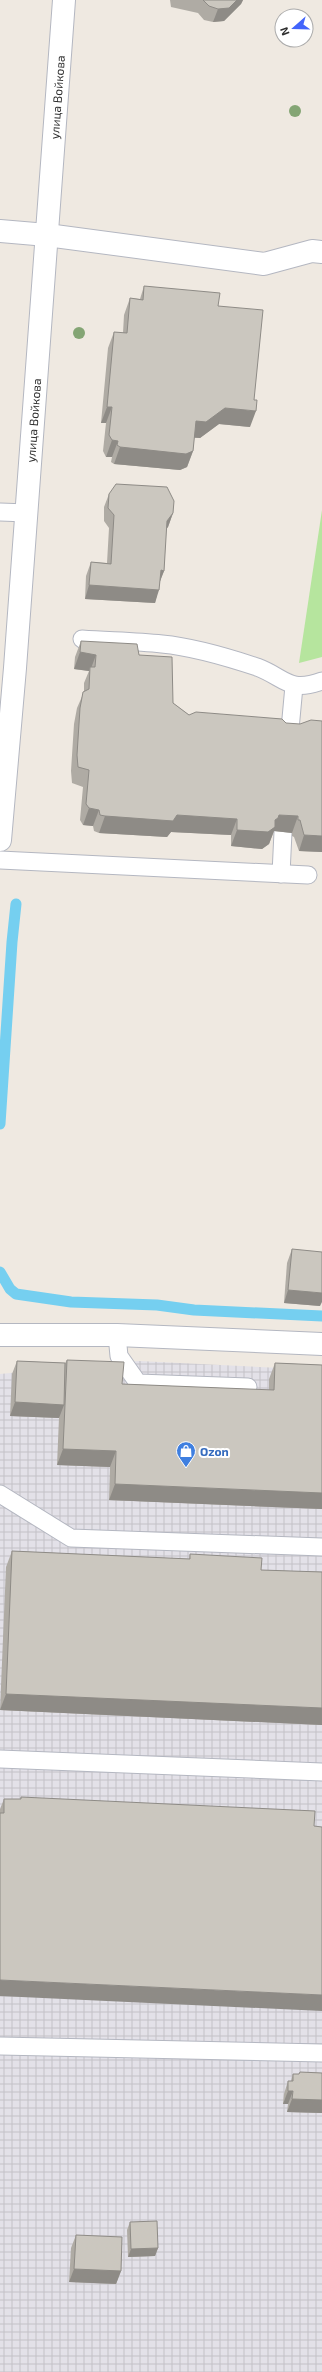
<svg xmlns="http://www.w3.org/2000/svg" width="322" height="2372" font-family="'Exo 2',sans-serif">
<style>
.industrial{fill:url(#industrial-grid)}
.park{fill:#b6e59e}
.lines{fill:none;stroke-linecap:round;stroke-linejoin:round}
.stream{stroke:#75cff0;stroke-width:11}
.service-casing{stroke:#b4b7c1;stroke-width:19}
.minor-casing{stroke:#b4b7c1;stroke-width:24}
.service{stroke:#fff;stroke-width:17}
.minor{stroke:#fff;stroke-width:22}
.tree{fill:#84a574}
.wall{fill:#afaba4}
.shaded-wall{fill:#8e8b86}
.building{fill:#cbc7bf;stroke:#8e8b86}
.labels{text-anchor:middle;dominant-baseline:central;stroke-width:4;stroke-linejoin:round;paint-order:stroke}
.street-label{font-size:12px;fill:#2e2e2e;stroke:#fff}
.shop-label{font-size:12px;font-weight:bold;fill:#366cbe;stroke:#fff;text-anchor:start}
</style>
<defs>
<pattern id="industrial-grid" width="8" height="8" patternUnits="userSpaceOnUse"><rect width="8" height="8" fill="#e3e1e8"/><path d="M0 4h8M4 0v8" fill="none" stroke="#c3c1c7"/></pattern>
</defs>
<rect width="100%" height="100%" fill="#efe9e1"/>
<polygon class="industrial" points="139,1361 322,1370 322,2372 0,2372 0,1374"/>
<polygon class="park" points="322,510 322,657 299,663"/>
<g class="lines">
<g class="stream">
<polyline points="0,1124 12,942 16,904"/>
<polyline points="0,1272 10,1289 16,1294 71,1302 157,1305 194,1310 322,1316"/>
</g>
<g class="service-casing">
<g id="service">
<polyline points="0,512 27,513"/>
<path d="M82,639c27,2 53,2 80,5 31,3 65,13 95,23 29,11 31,26 65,14"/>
<polyline points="289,740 294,686"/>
<polyline points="0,860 308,875"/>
<polyline points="281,874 283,832"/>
<polyline points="117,1335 119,1356 138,1383 248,1387"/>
<polyline points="0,1494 71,1538 322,1547"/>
<polyline points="0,1759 322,1772"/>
<polyline points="0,2046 322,2053"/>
</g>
</g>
<g class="minor-casing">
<g id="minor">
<polyline points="0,231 47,235 264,264 312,251 322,252"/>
<path id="s1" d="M0,840l15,-172 49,-668"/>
<polyline points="0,1335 117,1335 322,1344"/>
</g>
</g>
<use href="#service" class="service"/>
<use href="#minor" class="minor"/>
</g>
<g class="tree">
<circle cx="295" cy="111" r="6"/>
<circle cx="79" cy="333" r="6"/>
</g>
<g class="wall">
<polygon points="170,0 243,0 241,4 224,21 213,22 204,20 198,13 171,7"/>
<polygon points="144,286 218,306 250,427 219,424 200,438 194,438 193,451 187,467 180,470 114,464 111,462 112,457 106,457 103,451 106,423 101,423 108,348 114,332 123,333 124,315 130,298 140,299"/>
<polygon points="109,494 173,513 168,527 166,529 164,571 160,581 155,603 85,599 86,576 91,562 107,563 109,528 104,521 104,507"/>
<polygon points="81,641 139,655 173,703 189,715 282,719 322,852 299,851 294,837 292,836 292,833 274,831 269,844 262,849 231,846 231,835 171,832 167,837 99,833 94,831 93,826 83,825 80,820 83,787 72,783 71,771 74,724 77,708 84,692 84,683 89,671 74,669 75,657"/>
<polygon points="292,1249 320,1306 284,1303 287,1263"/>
<polygon points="67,1360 122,1384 269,1390 269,1379 275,1363 322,1365 322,1509 109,1500 110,1467 57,1465 59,1418 10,1416 12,1374 17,1361 65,1363"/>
<polygon points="12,1551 189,1559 190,1554 261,1570 322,1572 322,1725 0,1710 6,1567"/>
<polygon points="21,1797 0,1996 0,1809 4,1799 20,1799"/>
<polygon points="300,2072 322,2073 322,2113 287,2112 288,2104 283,2104 284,2094 288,2081 291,2081 293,2074 299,2074"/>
<polygon points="130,2222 158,2248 155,2256 128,2257 127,2230"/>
<polygon points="76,2235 121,2271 116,2284 69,2282 71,2248"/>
</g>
<g class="shaded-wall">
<polygon points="237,0 243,0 241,4 224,21 213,22 218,9"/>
<polygon points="107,407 112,407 106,423 101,423"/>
<polygon points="225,408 256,411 250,427 219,424 200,438 190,437 196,421"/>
<polygon points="112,440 118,441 112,457 106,457"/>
<polygon points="120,447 193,451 187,467 180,470 114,464"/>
<polygon points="173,513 168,527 162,534 167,521"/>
<polygon points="161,570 164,571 159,584"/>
<polygon points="89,585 159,590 155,603 85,599"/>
<polygon points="80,652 96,655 90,671 90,667 89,671 74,669"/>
<polygon points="89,808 99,810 93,826 83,825"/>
<polygon points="177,815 237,819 231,835 171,832 167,837 99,833 105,816"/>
<polygon points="279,815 298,816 292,833 274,831 269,844 262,849 231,846 237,830 275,820"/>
<polygon points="304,835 322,836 322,852 299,851"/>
<polygon points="288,1290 322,1293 322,1302 320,1306 284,1303"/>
<polygon points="15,1402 64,1405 59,1418 10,1416"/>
<polygon points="63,1449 116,1451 110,1467 57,1465"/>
<polygon points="115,1484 322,1493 322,1509 109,1500"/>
<polygon points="6,1694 322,1708 322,1725 0,1710"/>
<polygon points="0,1980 322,1995 322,2011 0,1996"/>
<polygon points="288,2091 293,2091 288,2104 283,2104"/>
<polygon points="292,2099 322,2100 322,2113 287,2112"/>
<polygon points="158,2248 155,2256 128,2257 131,2249"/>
<polygon points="74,2269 121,2271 116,2284 69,2282"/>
</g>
<g class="building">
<polygon points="203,0 237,0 229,8 218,9 209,6"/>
<polygon points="144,286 220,293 218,306 263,310 254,400 257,400 256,411 225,408 206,422 196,421 193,451 186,454 120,447 117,445 118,441 112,440 109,435 112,407 107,407 114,332 127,333 130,298 143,300"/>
<polygon points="116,484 167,487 174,501 173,513 167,521 164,571 161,570 159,590 89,585 91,562 111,564 114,515 108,508 109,494"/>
<polygon points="81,641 137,644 139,655 172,657 173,703 189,715 196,712 282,719 286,723 300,724 311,720 322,721 322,836 304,835 300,820 298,820 298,816 279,815 278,818 275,820 275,827 268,832 237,830 237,819 177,815 173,821 105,816 100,815 99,810 89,808 86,804 89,770 78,767 77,755 80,708 83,692 89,689 90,667 95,667 96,655 80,652"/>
<polygon points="292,1249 322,1252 322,1293 288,1290"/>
<polygon points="67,1360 124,1362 122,1384 274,1390 275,1363 322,1365 322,1493 115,1484 116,1451 63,1449"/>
<polygon points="17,1361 65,1363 64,1405 15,1402"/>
<polygon points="12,1551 190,1559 190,1554 262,1558 261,1570 322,1572 322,1708 6,1694"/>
<polygon points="21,1797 315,1811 314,1826 322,1827 322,1995 0,1980 0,1813 4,1813 4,1799 21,1799"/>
<polygon points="300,2072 322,2073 322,2100 292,2099 293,2091 288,2091 288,2081 293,2081 293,2074 299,2074"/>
<polygon points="157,2221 158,2248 131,2249 130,2222"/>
<polygon points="76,2235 122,2237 121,2271 74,2269"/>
</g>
<defs>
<g id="shop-pin" transform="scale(1)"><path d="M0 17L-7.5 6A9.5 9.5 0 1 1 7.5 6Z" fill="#3f7fe0" stroke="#fff"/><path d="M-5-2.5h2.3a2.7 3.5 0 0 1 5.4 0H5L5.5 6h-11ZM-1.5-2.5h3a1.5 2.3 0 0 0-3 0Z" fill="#fff"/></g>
</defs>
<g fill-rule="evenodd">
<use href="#shop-pin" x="186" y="1451"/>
</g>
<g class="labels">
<g class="street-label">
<text stroke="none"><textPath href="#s1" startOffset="745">улица Войкова</textPath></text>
<text stroke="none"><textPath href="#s1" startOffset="421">улица Войкова</textPath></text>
</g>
<g class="shop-label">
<text x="200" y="1451">Ozon</text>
</g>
</g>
<g transform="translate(294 28) rotate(250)"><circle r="19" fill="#ffffff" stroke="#ababab"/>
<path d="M0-3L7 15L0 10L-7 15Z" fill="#4264fb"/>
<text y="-6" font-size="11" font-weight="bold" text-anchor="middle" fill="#2e2e2e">N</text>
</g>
</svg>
